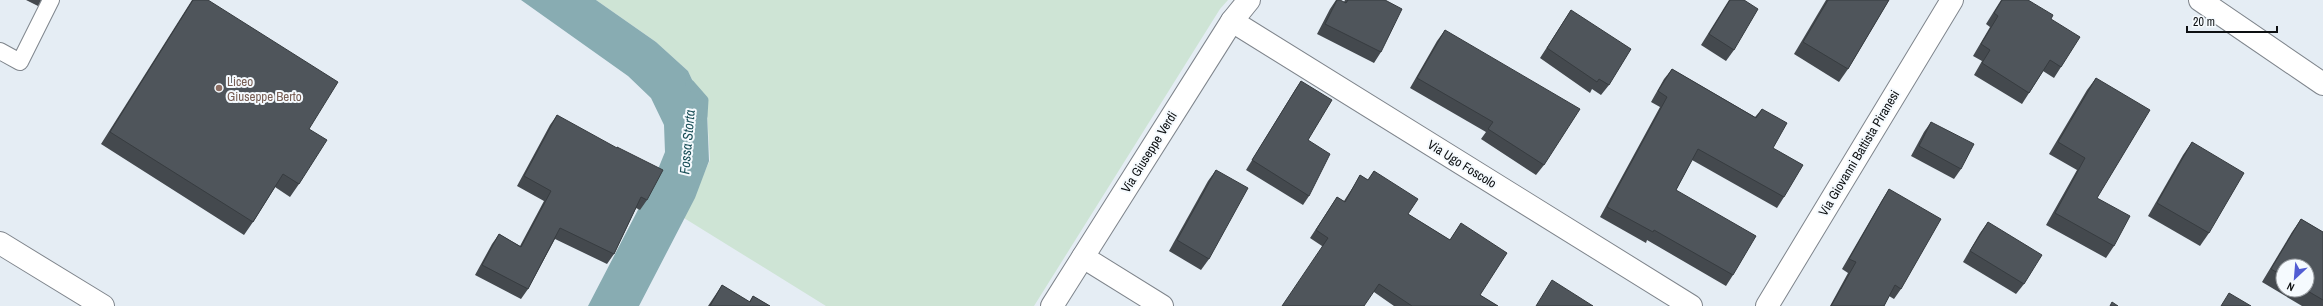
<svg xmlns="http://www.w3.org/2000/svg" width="2323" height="306" font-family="'Archivo Narrow',sans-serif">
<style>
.green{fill:#cee4d5}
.water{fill:#88acb2}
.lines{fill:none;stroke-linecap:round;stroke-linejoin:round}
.stream{stroke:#88acb2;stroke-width:9}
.service-casing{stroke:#7f858c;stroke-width:18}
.minor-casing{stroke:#7f858c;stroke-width:24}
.tertiary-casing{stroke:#7f858c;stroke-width:24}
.service{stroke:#fff;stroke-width:16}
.minor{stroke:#fff;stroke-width:22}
.tertiary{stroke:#fff;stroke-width:22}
.wall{fill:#44494e;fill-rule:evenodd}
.building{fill:#4f555b;stroke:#373c40}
.education-dot{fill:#8d6e63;stroke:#f5fafe;stroke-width:1.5}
.labels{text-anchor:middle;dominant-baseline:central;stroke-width:4;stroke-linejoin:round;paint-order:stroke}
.education-label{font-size:13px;fill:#785e54;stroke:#f5fafe;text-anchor:start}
.street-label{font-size:13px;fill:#0d1012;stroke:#f5fafe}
.water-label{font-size:14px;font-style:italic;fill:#1a4f57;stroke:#f5fafe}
</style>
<rect width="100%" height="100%" fill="#e5edf4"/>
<polygon class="green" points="596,0 1228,0 1220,9 1034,306 826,306 684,218 710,160 707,112 688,71 656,42"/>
<polygon class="water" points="521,0 596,0 656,42 688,71 707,112 709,161 695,198 639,306 588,306 654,179 665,152 664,125 651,98 628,76"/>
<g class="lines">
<polyline class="stream" points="690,84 704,100 703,116"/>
<g class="service-casing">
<polyline id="service" points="0,51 20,62 51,0"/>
</g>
<g class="minor-casing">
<g id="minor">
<polyline points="2200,0 2323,84"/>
<polyline points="1232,21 1691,306"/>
<polyline points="1083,257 1162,306"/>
<polyline points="1767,306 1952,0"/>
</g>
</g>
<g class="tertiary-casing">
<g id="tertiary">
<polyline points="0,243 103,306"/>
<polyline points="1052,306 1232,21 1249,0"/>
</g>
</g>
<use href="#service" class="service"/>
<use href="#minor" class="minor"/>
<use href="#tertiary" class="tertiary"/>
</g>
<g class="wall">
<polygon points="26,0 41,0 38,6"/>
<polygon points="192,0 208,0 299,184 290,197 275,187 253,222 244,235 101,144"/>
<polygon points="1336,0 1344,2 1345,0 1385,0 1381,52 1374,63 1317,34 1330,9"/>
<polygon points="1729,0 1744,0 1734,50 1726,61 1701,45"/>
<polygon points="1826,0 1889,0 1848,69 1839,82 1794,54"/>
<polygon points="2001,0 2028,0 2051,19 2061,67 2054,78 2043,71 2022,104 1974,75 1982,61 1973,56 1990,27 1986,24"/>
<polygon points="1571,10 1609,85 1601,95 1592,89 1590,93 1540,58"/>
<polygon points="1445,30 1544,165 1536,175 1481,139 1486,132 1410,88 1437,41"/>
<polygon points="1672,69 1755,117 1762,109 1773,148 1784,197 1777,208 1692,160 1676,190 1733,275 1726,286 1647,240 1646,243 1600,217 1660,107 1651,102 1664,79"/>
<polygon points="2096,78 2097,198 2114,246 2106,258 2046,225 2077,170 2049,154 2087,90"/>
<polygon points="1301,81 1308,140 1309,196 1303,205 1246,170 1295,90"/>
<polygon points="557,115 647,200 640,210 636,208 614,254 607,264 555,239 528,289 521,299 475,275 492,244 499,234 520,246 544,201 517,186 550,125"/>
<polygon points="1931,122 1961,169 1954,179 1911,156 1924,132"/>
<polygon points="2192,142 2209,233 2200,246 2148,216 2183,155"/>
<polygon points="1216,170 1209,259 1201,270 1169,251 1208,181"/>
<polygon points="1374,171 1408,214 1450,240 1461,223 1480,295 1498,306 1394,306 1374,292 1322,246 1310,238 1337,197 1344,201 1355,184 1360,175 1368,180"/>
<polygon points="1889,189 1901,289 1894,299 1889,296 1884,306 1830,306 1848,273 1842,269 1882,200"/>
<path d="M2301,219l22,13v74h-21l-40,-24 30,-50zM2283,266l24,24h-24z"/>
<polygon points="1988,222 2024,284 2016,294 1963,262 1980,233"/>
<polygon points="722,285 749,302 753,296 770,306 708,306"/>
</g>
<g class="building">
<polygon points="193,0 208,0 338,82 309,129 327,140 299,184 283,174 253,222 110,132"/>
<polygon points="1337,0 1340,0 1346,3 1348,0 1385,0 1402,9 1381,52 1325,24"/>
<polygon points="1730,0 1744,0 1758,9 1734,50 1709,34"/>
<polygon points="1828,0 1889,0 1848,69 1803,42"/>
<polygon points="2002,0 2028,0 2053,15 2051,19 2080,37 2061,67 2050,60 2029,93 1982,63 1990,50 1981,44 1998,16 1994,13"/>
<polygon points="1571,10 1631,49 1609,85 1599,79 1597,82 1547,48"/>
<polygon points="1445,30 1580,109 1544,165 1488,129 1493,122 1417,78"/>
<polygon points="1672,69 1756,118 1762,109 1787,123 1773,148 1803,165 1784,197 1698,149 1676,190 1756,236 1733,275 1654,230 1653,232 1607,207 1667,97 1658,91"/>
<polygon points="2096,78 2150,110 2097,198 2130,216 2114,246 2055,213 2085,158 2058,142"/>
<polygon points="1301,81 1332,100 1308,140 1330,154 1309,196 1252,160"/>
<polygon points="557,115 617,148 617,147 663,170 647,200 641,197 614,254 560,228 528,289 482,265 499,234 521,247 551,191 524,176"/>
<polygon points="1931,122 1974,144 1961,169 1919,146"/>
<polygon points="2192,142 2244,173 2209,233 2157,203"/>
<polygon points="1216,170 1248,188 1209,259 1177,240"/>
<polygon points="1374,171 1418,199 1408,214 1450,240 1461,223 1507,253 1480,295 1498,306 1412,306 1379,284 1364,306 1282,306 1328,238 1316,230 1337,197 1345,202 1360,175 1368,180"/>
<polygon points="1889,189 1941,219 1901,289 1895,285 1884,306 1831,306 1856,262 1849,259"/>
<polygon points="2301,219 2323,232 2323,300 2306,290 2307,290 2307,266 2283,266 2283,276 2271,269"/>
<polygon points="1988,222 2042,255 2024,284 1970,251"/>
<polygon points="1552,280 1593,306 1536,306"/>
<polygon points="722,285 750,302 753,296 770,306 710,306"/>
<polygon points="2229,293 2251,306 2221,306"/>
<polygon points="2112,302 2118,306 2110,306"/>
</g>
<circle class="education-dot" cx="219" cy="88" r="4"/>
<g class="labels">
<g class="education-label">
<text x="227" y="81">Liceo<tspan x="227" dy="15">Giuseppe Berto</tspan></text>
</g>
<g class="street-label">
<text transform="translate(1149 152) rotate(-58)">Via Giuseppe Verdi</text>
<text transform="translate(1859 153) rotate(-59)">Via Giovanni Battista Piranesi</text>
<text transform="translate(1462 164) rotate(32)">Via Ugo Foscolo</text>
</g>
<g class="water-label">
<text transform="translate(687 142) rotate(-85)">Fossa Storta</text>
</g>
</g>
<g transform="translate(2295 278) rotate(206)"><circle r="19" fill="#f5fafe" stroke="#989ca0"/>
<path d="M0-3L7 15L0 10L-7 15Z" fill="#515cd3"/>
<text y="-6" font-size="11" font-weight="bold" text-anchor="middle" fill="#0d1012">N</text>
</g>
<path d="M2187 26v6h90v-6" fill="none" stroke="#0d1012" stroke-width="2"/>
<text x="2193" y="26" font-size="12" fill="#0d1012" stroke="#f5fafe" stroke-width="3" paint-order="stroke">20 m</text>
</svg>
